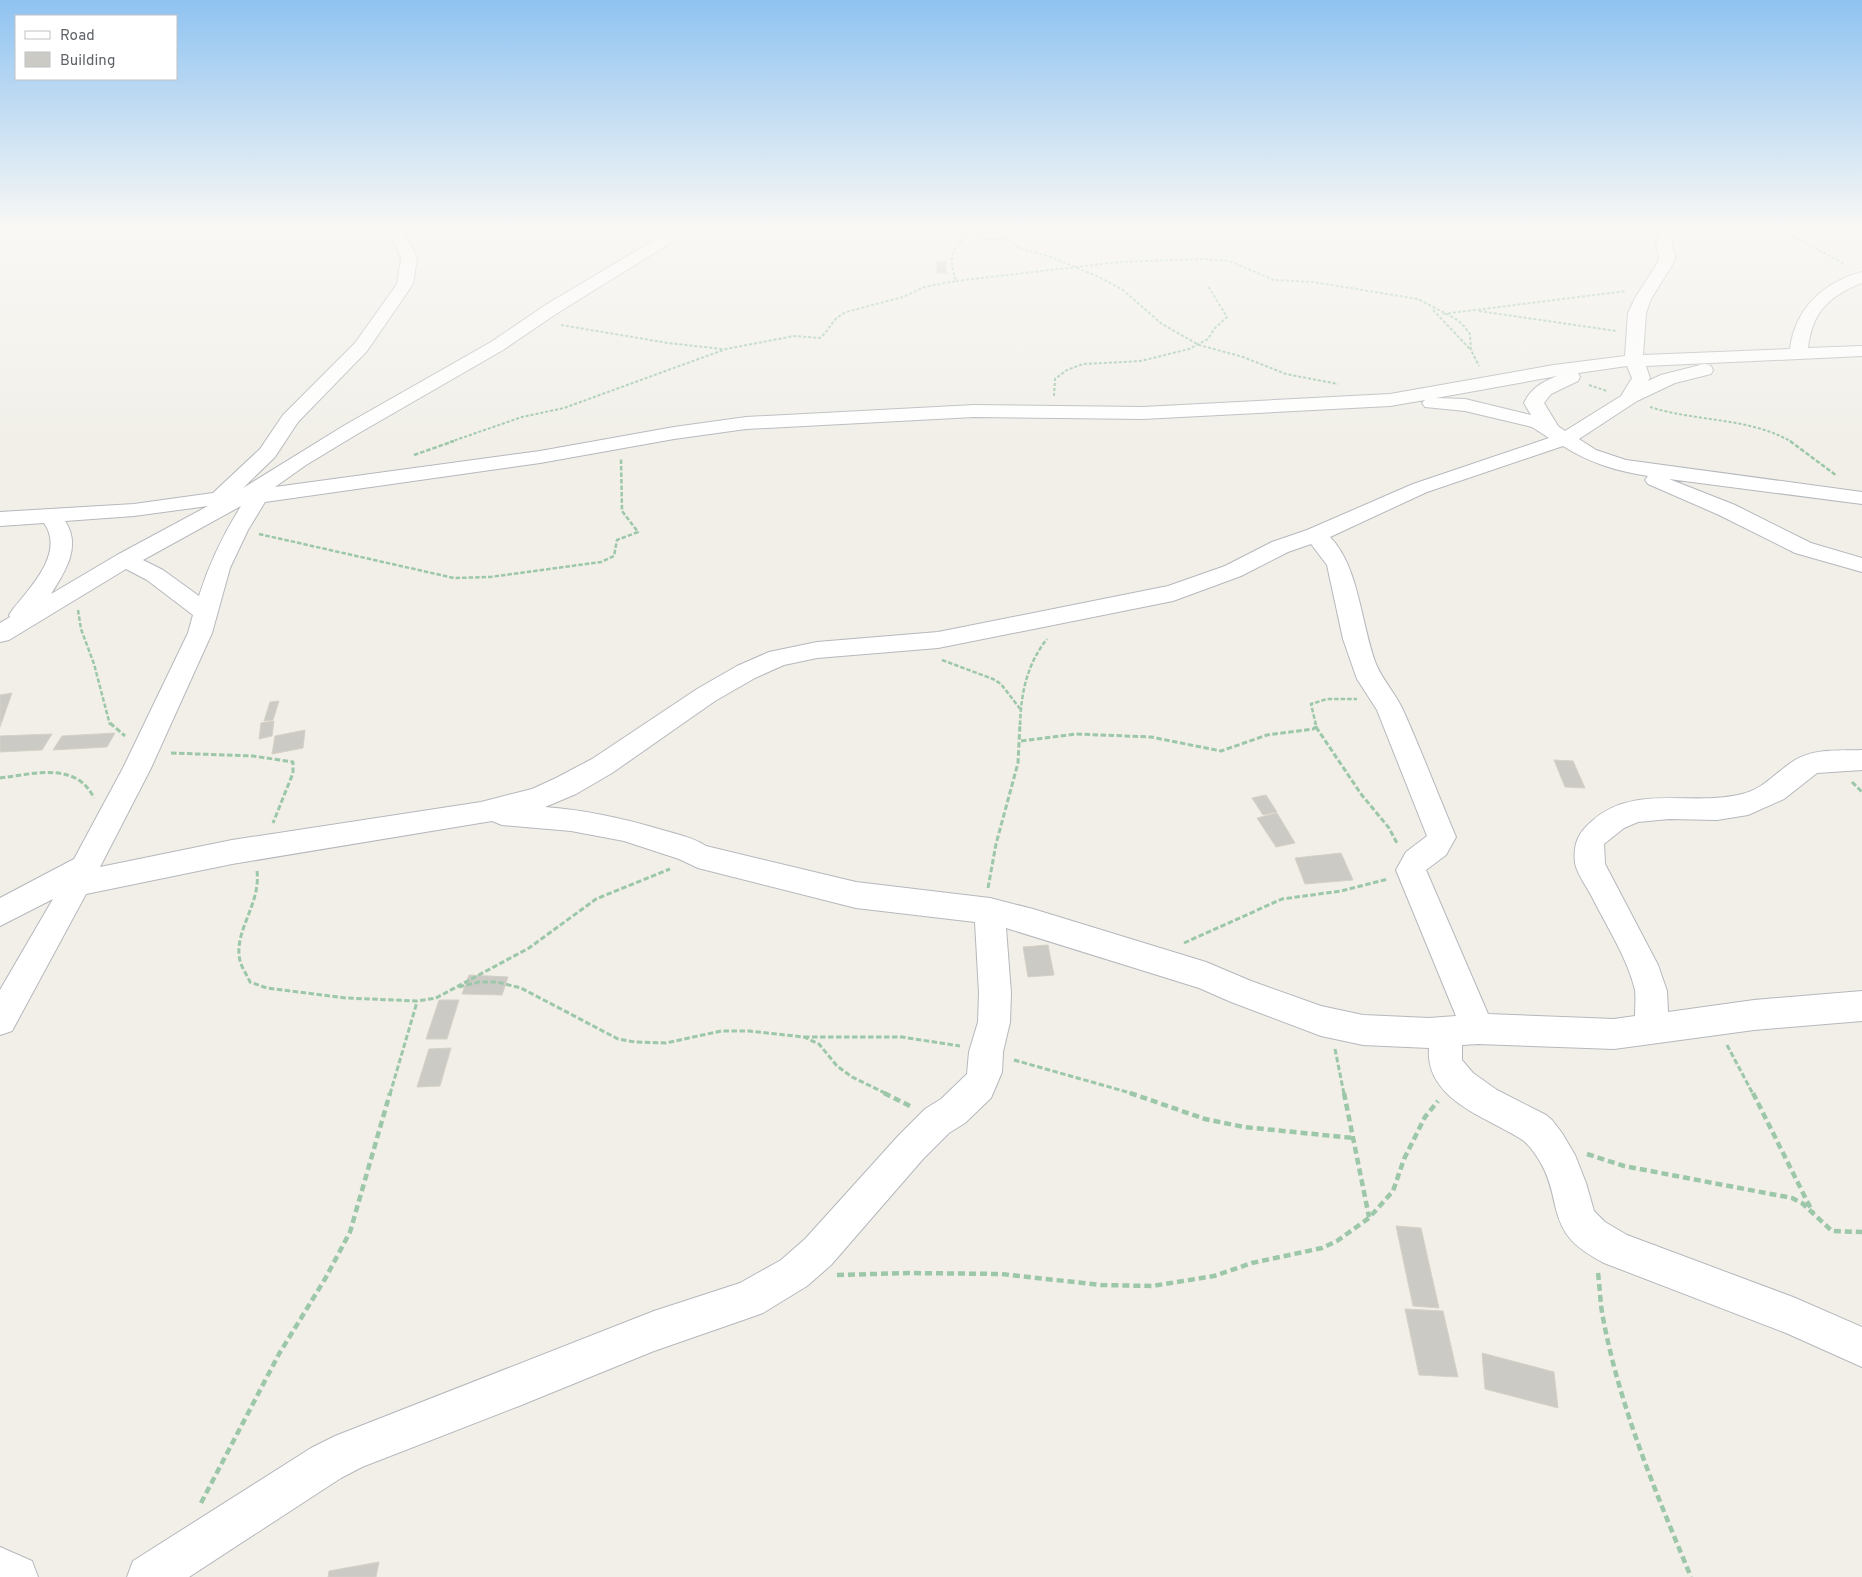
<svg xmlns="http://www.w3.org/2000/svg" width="1862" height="1577" font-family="Overpass,sans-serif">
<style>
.building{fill:#cccac5;stroke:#d6d1c6}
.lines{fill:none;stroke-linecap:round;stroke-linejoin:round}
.minor-casing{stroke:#b5b8bc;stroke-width:2}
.path-far3{stroke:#9cc7a9;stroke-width:2;stroke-dasharray:3 2;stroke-linecap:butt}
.path-far2{stroke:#9cc7a9;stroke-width:2.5;stroke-dasharray:4.5 2;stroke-linecap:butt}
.path-far1{stroke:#9cc7a9;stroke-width:3;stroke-dasharray:5.5 2.5;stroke-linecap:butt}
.path{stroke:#9cc7a9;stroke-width:4.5;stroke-dasharray:7 4;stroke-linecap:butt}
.minor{fill:#fff;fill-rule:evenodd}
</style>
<rect width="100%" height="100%" fill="#f1efe8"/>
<g class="building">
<rect x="937" y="262" width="9" height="11"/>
<polygon points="12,693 0,727 0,695"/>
<polygon points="279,701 273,720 264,721 270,702"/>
<polygon points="274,721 272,736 259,739 261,723"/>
<polygon points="305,730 303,748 272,754 275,736"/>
<polygon points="115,733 107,747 53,750 62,736"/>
<polygon points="52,734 42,750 0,752 0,736"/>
<polygon points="1554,760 1573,761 1585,788 1565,787"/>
<polygon points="1266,795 1277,812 1263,815 1252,798"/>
<polygon points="1277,813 1295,843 1276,847 1257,818"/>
<polygon points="1341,853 1353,880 1305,884 1295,858"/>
<polygon points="1048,945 1054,975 1028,977 1023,947"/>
<polygon points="469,975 508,977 502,995 462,994"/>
<polygon points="439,1000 459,1000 447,1039 426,1039"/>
<polygon points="451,1048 440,1086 417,1087 429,1049"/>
<polygon points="1396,1226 1421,1228 1439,1308 1413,1306"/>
<polygon points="1405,1309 1443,1311 1458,1377 1419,1375"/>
<polygon points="1482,1353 1554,1372 1558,1408 1485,1389"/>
<polygon points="379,1562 376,1577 328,1577 329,1571"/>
</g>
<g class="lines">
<g class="minor-casing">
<g id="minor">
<path d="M388,226h14l15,32 -4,26 -46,67 -69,71 -23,35 -32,31 102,-63 146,-83 56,-38 131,-78h18l-3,3 -134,83 -56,38 -144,83 -53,32 -31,22 265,-36 134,-24 72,-10 228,-12 169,2 247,-13 164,-29 71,-9 3,-43 7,-15 23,-36 1,-6 -3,-10 4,-20h15l-3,20 3,10 -1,6 -23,37 -5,14 -3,42 147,-6c5,-40 33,-67 72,-77v11c-33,13 -50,29 -54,65l54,-2v10l-216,10 4,12 -2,3 13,-6 43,-11 7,2 2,4 -2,4 -36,9 -38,18 -58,38 17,11 30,10 236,32v12l-193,-25 66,26 76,38 51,15v14l-67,-19 -76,-38 -71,-31 -3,-4 3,-4c-32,-5 -58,-13 -85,-30l-136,46 -97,45c29,29 31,88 46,127 7,17 20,30 27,46 19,42 35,85 53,127l-10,18 -20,15 62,144 126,5 21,-3c0,-8 1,-18 0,-26 -8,-33 -28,-63 -43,-93 -5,-10 -15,-23 -17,-34 -2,-19 3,-30 17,-42 43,-38 100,-14 150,-27 22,-5 35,-23 53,-34 20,-12 45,-9 67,-10v20l-45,3 -33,26 -36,16 -31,5 -48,-1 -31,3 -14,6 -20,16 1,20 53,101 9,26 1,21 86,-12 108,-9v30l-108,9 -140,19 -136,-5 -16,1v15l11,13 24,17 49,25 6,5 10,13 13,22 11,28 8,28 11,11 22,13 166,62 69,30v40l-76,-34 -182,-70c-28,-15 -42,-26 -49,-58 -3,-14 -6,-27 -13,-40 -5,-9 -13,-21 -21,-26 -34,-22 -96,-39 -92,-91l-66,-3 -42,-9 -90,-34 -32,-14 -193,-60 5,65 -1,29 -7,30 -1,20 -11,26 -26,25 -16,10 -26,26 -92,106 -24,21 -44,27 -14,5 -95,33 -135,55 -157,61 -21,11 -152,99h-62l6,-16 178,-113 24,-12 319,-125 86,-28 41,-23 24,-21 94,-104 26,-26 16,-10 26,-25 2,-22 9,-30 1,-29 -4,-71 -119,-14 -158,-40 -19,-9 -55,-18 -53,-10 -69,-6 -10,-4 -260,43 -146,30 -74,137 -12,4v-45l53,-91 -53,27v-28l74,-39 49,-91 65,-135 5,-18 -46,-35 -21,-11 -117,71 -9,2v-19l10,-6 -1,-2 4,-6c18,-22 52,-57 31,-86l-44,3v-14l134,-8 79,-11 47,-44 23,-34 72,-72 42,-59 4,-26zM1627,366l5,12 -11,18 -56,35 -7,-5 -14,-23 7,-9 27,-13 2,-4 -2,-4zM1557,376c-15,6 -26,12 -33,27l7,12 -66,-16 -29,-1zM1425,400l-3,3 3,4 40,4 67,16 17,11 -136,46 -106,46 -35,12 -47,24 -57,20 -230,46 -121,10 -48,10 -32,14 -40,23 -105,70 -36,19 -24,11 -51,13 -249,38 -132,27 51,-99 61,-135 18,-65 18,-38 17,-28 275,-39 134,-24 72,-10 228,-12 169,2 247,-13zM208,506l-91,49 -66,39c14,-22 31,-48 14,-73l69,-5zM241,506c-18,29 -32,58 -42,90l-36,-26 -20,-10zM1311,544l16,21 16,74 14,40 20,31 50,126 -21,16 -10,18 60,146 -27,2 -66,-3 -42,-9 -70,-25 -45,-19 -173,-53 -43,-11 -134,-16 -150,-36c-12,-8 -26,-11 -40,-15 -40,-12 -79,-21 -121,-24l31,-13 36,-21 103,-72 40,-23 29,-13 33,-7 121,-10 235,-47 68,-25 47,-24z"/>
<polygon points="0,1547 32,1561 38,1577 0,1577"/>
</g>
</g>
<g class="path-far3">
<polyline points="813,226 850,226"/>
<polyline points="951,226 968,229 985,239 1009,240 1017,247 1051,257 1099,277 1123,290 1162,324 1199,345 1243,357 1286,374 1338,384"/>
<polyline points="1001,226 1008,240"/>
<polyline points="1775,226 1846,265"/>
<polyline points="956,281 1119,262 1203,259 1229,261 1274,280 1313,282 1418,299 1456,319 1464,326 1470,334 1471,350 1479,366"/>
<polyline points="1433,310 1470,349"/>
<polyline points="1479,311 1616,331"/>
<polyline points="1443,314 1626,291"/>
<polyline points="561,325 668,343 722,349"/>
<polyline points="1589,385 1607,391"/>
<polyline points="1054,396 1055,379 1067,370 1083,364 1141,361 1189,349 1208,339 1214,329 1227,317 1208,286"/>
<path d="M1650,407c47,15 99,10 142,35"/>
<path d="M450,442l72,-25 42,-9 162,-59 68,-13 26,2c11,-9 10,-18 26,-26l57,-15 21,-10 32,-6c-8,-25 -5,-33 16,-50"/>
</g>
<g class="path-far2">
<polyline points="1790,441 1837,476"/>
<polyline points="414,455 454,441"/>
<polyline points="259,534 454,578 490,577 601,562 614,556 617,540 638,532 622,511 621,459"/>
<polyline points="78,610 81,629 94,664 110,725"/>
<polyline points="942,660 993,679 1001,684 1021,710"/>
<path d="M1020,725c1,-32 7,-61 27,-86"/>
<polyline points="1316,725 1311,704 1327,699 1357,699"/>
</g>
<g class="path-far1">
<polyline points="110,723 125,736"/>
<polyline points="1316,727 1361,794 1389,828 1398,845"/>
<polyline points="1021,741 1076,734 1151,737 1221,751 1267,735 1313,729 1316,727 1315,723"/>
<polyline points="171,753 253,756 293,762 293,773 273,823"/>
<path d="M0,778c34,-4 76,-17 94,20"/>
<polyline points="1852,782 1862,792"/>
<path d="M257,871c4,34 -24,60 -17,90 2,7 7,14 10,21l17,6 79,10 71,3 19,-3 93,-50 67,-49 74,-30"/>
<polyline points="988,888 996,844 1018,763 1020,723"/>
<polyline points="1184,943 1282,899 1341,891 1388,879"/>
<polyline points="459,987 479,982 497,982 521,988 618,1039 635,1042 666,1043 721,1031 749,1031 804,1037 819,1044 837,1066 852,1077 887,1094"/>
<polyline points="804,1037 902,1037 960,1046"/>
<polyline points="1727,1045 1753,1094"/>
<polyline points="1335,1049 1344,1094"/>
<polyline points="1014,1060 1134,1094"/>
<polyline points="390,1094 417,1002"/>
</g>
<g class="path">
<polyline points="884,1093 912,1107"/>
<polyline points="1130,1093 1205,1119 1244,1127 1353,1138"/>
<polyline points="1344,1093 1369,1217"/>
<polyline points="1753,1093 1813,1213"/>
<polyline points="1587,1154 1624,1166 1792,1198 1802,1203 1832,1231 1862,1232"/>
<path d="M1598,1273c2,15 2,30 5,45 17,90 53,175 88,259"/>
<polyline points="837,1275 909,1273 1001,1274 1101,1285 1152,1286 1214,1276 1252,1263 1322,1248 1337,1241 1369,1218 1393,1191 1404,1159 1425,1117 1438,1101"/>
<polyline points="201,1503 279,1354 325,1279 350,1232 390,1093"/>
</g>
<use href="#minor" class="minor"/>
</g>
<linearGradient id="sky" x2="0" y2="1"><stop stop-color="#8fc3f1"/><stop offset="0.51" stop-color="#f9f8f5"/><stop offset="1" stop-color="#f9f8f5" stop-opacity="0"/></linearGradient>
<rect width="1862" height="446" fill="url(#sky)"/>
<rect x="15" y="15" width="162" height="65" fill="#ffffff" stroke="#bfc1c3"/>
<rect x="25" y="31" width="25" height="8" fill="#ffffff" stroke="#bfc1c3"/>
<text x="60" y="40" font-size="15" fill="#5f6368">Road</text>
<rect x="25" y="52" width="25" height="15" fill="#cccac5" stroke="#bfc1c3"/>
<text x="60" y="65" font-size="15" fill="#5f6368">Building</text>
</svg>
